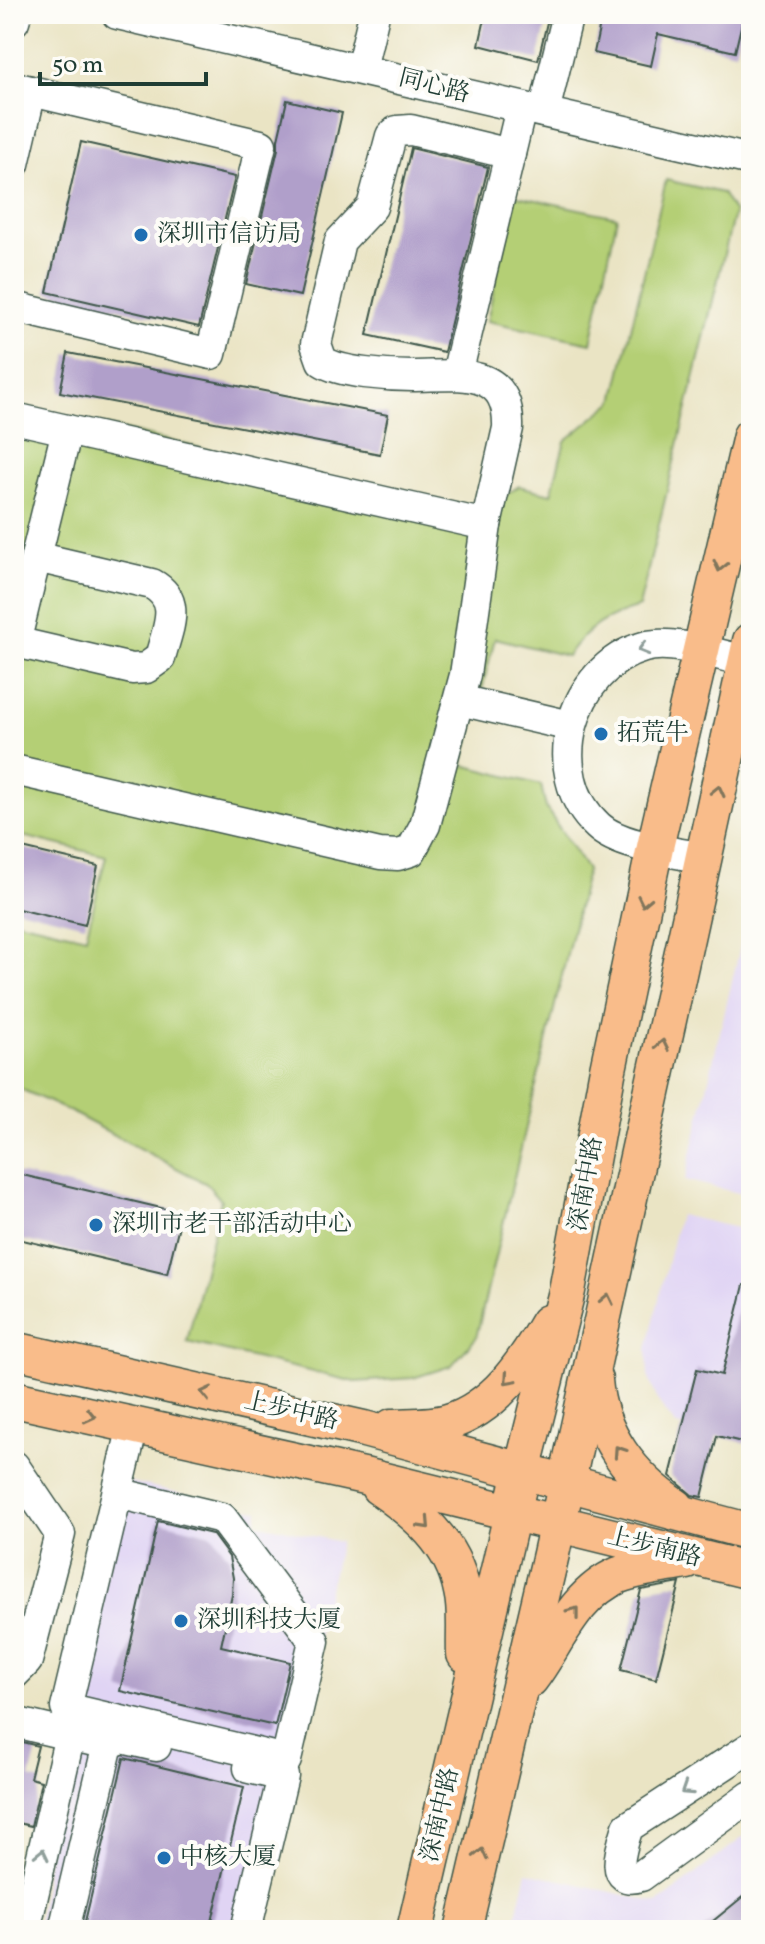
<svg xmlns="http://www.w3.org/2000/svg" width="765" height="1944" font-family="Vollkorn,'Noto Serif SC',serif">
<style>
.built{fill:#e0d4f4}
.green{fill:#b4cf75;stroke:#6a8654;stroke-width:2}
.building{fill:#b09fca}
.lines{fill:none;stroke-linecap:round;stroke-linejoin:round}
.minor-casing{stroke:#3d564a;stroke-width:33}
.major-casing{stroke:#3d564a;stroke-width:39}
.minor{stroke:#fff;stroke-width:30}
.major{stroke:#f9bc8a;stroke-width:36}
.oneway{stroke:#81765b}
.oneway2{stroke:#8f9e9a}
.poi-dot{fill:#1f6fb2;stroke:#fdfcf7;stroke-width:3}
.labels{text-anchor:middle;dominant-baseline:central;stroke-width:8;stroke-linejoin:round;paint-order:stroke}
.street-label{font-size:24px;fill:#1f3d34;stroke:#fdfcf7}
.poi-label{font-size:24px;fill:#1f3d34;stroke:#fdfcf7;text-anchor:start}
</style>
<rect width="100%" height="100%" fill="#fdfcf7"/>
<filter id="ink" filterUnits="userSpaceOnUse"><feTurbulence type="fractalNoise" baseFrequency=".0125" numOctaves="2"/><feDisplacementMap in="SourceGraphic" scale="16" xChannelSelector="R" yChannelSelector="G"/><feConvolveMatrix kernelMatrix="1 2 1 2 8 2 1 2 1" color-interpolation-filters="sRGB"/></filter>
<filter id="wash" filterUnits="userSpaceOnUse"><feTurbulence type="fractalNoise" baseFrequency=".006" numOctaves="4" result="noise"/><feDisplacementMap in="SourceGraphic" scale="32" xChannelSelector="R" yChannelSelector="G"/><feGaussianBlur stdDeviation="1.8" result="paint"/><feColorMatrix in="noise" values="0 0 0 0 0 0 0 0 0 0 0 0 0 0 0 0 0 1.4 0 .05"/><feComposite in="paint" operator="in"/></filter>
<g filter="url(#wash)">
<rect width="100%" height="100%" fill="#eae4c4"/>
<g class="built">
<polygon points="751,901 751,1196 685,1180"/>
<polygon points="679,1215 751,1231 751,1444 676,1426 658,1401 648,1376 647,1349"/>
<polygon points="127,1481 258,1511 256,1523 340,1542 249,1930 37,1930 66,1738"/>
<polygon points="751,1831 751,1930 513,1930 527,1872 658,1903"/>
</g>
<g class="green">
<path d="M666,180l56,13 12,20 -95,394c-34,10 -52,20 -72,49l-72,-18 -32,127 78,20 5,23 41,62 -111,468 -25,28 -38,12 -58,4 -168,-40 34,-142 -14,-16 -140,-74 -53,-24v-166l72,17 20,-81 -92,-22v-430l464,110 41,-28 32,8 14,-53 49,-40z"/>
<polygon points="513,195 617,217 591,343 487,321"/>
</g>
<g id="blocks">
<g class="building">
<polygon points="486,14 549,14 538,60 479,45"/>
<polygon points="602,14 744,14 735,52 658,34 651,66 594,53"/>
<polygon points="287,100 342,113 300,296 246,284 278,149 278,139"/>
<polygon points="81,142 235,177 199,327 47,292"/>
<polygon points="411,148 488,167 444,352 367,335"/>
<polygon points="68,353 388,415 380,454 60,392"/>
<polygon points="14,846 98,866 85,925 14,908"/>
<polygon points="14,1173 182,1213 167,1274 14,1238"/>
<polygon points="744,1285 751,1285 751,1423 746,1443 717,1436 702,1497 692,1495 670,1476 697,1369 722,1375"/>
<polygon points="158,1521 212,1534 229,1557 233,1578 232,1595 221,1646 290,1662 275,1726 120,1691"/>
<polygon points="680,1583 656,1679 621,1670 641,1590"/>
<polygon points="14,1740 38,1746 30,1778 41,1781 31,1826 14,1822"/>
<polygon points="124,1758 244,1787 210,1930 83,1930"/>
<polygon points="751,1890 751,1930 702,1930"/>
</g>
</g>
</g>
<g filter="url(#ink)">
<use href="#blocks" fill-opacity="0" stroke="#3d564a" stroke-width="2"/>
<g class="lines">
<g class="minor-casing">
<g id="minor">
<polyline points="117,14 751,160"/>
<polyline points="14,21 16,14"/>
<polyline points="361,69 374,14"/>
<polyline points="14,87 261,145 211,354 14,307"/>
<polyline points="544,112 568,14"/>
<polyline points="14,164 31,91"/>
<polyline points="457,374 521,108"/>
<polyline points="14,418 67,430"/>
<path d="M486,525l22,-97c2,-64 -53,-52 -96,-52 -23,0 -72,-3 -90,-15l-6,-17 24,-103 32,-34 19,-71 6,-5 14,-1 99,24"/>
<path d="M15,642l117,27 14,-1 14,-10c7,-29 23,-57 -8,-74l-116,-27"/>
<polyline points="14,647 67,430 486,525 465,675 425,825 411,851 398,855 380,854 14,770"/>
<polyline points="459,700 571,726"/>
<path d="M703,858c-29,-6 -84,-12 -105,-32 -57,-52 -27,-159 46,-179 27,-8 74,8 102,14"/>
<polyline points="14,1466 60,1534 27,1661 14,1674"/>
<polyline points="117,1493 222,1518 314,1641 286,1760 66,1708 133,1426"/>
<polyline points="14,1722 90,1740"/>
<polyline points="108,1744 122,1738 156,1746"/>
<path d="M751,1747l-123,80c-5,16 -22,60 13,49l110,-80"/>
<polyline points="25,1930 70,1735"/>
<polyline points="64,1930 108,1744"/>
<polyline points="246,1930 283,1776 249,1768"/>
</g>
</g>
<g class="major-casing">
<g id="major">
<polyline points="14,1350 364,1429 751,1532"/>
<path d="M594,1380c4,54 38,98 82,127"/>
<polyline points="14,1399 364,1476 751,1571"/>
<path d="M392,1427c18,-1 39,0 56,-5 47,-14 77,-59 100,-99"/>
<path d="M379,1487c38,26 74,56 83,104 5,20 2,42 3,63"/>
<path d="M530,1679c27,-36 44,-85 89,-104 21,-8 46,-10 68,-14"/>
<polyline points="415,1930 522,1471 567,1291 607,1074 655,847 751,436"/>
<polyline points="463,1930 551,1554 751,641"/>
</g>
</g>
<use href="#minor" class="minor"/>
<use href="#major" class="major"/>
</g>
<defs><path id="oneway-chevron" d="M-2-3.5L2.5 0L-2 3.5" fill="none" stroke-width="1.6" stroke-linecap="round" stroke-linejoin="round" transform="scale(2)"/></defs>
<g class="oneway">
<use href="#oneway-chevron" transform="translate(720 566) rotate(103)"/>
<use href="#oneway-chevron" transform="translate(718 791) rotate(-77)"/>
<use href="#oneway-chevron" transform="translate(644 901) rotate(102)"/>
<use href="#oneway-chevron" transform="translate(662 1045) rotate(-78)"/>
<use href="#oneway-chevron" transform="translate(607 1299) rotate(-78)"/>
<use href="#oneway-chevron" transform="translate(509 1379) rotate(132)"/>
<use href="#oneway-chevron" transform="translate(206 1393) rotate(-167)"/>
<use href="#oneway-chevron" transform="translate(90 1416) rotate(13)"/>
<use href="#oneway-chevron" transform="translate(619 1451) rotate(-124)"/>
<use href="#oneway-chevron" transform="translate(425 1524) rotate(47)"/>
<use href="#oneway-chevron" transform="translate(574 1612) rotate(-52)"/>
<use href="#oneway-chevron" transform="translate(481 1854) rotate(-77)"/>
</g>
<g class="oneway2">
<use href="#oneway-chevron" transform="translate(643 649) rotate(164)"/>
<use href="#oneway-chevron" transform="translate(686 1790) rotate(147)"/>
<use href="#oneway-chevron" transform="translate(42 1854) rotate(-77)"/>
</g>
</g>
<g class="poi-dot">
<circle cx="141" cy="235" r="8"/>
<circle cx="601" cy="734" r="8"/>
<circle cx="96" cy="1225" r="8"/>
<circle cx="181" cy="1621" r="8"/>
<circle cx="164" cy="1858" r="8"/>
</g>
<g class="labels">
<g class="street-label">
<text transform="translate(434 87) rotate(14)">同心路</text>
<text transform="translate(587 1184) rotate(-80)">深南中路</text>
<text transform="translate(291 1412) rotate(13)">上步中路</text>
<text transform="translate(654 1548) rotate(14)">上步南路</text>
<text transform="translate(441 1815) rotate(-77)">深南中路</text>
</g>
<g class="poi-label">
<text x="157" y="235">深圳市信访局</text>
<text x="617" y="734">拓荒牛</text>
<text x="112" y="1225">深圳市老干部活动中心</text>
<text x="197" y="1621">深圳科技大厦</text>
<text x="180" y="1858">中核大厦</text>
</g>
</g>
<rect width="765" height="1944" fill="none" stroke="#fdfcf7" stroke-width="48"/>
<path d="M40 72v12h166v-12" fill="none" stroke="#1f3d34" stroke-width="4"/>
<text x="52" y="72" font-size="24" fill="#1f3d34" stroke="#fdfcf7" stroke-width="6" paint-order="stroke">50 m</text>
</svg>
